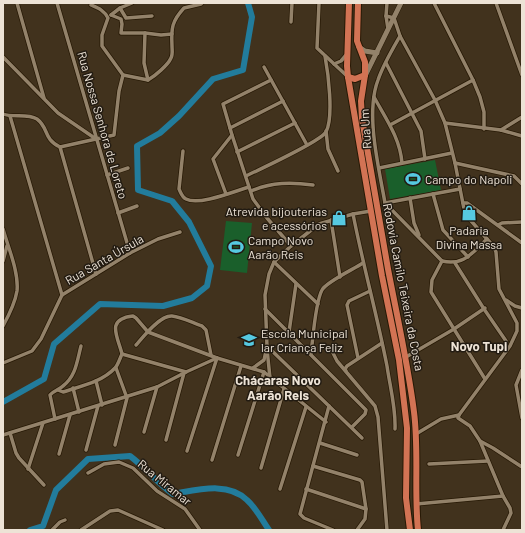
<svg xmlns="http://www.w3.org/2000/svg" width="525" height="533" font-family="Barlow,sans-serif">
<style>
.green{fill:#1a5f2b}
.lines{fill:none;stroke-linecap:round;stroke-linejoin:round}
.river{stroke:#227c9c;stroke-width:6}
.street-casing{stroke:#271905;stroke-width:5}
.secondary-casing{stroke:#271905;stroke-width:6}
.highway-casing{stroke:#271905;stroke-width:8}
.street{stroke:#93826a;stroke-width:3.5}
.secondary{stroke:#93826a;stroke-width:5}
.highway{stroke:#d27354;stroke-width:6}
.labels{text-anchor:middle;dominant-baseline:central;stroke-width:3;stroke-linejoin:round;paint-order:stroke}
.street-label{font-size:12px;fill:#ede3d6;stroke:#221b12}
.poi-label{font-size:12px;fill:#ede3d6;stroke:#221b12;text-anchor:start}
.neighbourhood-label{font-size:13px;font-weight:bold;fill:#ede3d6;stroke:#221b12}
</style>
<rect width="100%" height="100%" fill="#41321d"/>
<g class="green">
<polygon points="435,160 441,190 390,199 385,169"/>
<polygon points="226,221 252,223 247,273 220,270"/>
</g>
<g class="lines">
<g class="river">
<polyline points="3,402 44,379 54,344 100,304 163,306 192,298 207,286 211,266 189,222 172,201 138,190 137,146 160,133 179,116 213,79 243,70 252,17 248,3"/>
<path d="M30,530l13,-4 13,-36 32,-31 42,-3c16,12 27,27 43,38 24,-4 55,-13 74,6 9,8 15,20 22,30"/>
</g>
<g class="street-casing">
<g id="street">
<polyline points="17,3 44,98"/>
<polyline points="57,3 130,253"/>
<polyline points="319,3 317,48 347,76"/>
<polyline points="387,3 386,16 388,29"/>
<polyline points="434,3 473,80 480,97 484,112 484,129"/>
<polyline points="496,3 522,75"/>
<path d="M91,5c7,3 13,5 17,13l-6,17v11l21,29"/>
<polyline points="120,8 126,18 152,16"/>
<polyline points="111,15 121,19 122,24 121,33 145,33 161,35 172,34"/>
<polyline points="111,15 120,8 132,3"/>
<polyline points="386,16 394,18 400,36 435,100 445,123 455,163 465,214 494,247 496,252 499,289 517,323 517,331 510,346 459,415"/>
<polyline points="291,22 292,3"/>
<polyline points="145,33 144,63 148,80"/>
<polyline points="3,57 58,113 96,139"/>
<polyline points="386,63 421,131 425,159"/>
<polyline points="334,64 341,61 347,54"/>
<polyline points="264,67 307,145"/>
<path d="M123,75l25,5c7,-4 20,-15 23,-22 2,-4 1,-8 1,-12 -1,-18 0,-25 12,-38l17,-4 1,-1"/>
<polyline points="271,80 223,104 232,135 253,199 267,218 291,246"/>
<path d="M374,97c12,22 26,41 28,66"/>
<path d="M3,114c10,4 24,-1 34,5 12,9 6,20 23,28l54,-12 5,-44 4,-16"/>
<polyline points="10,116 62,295"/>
<polyline points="445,123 501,130 522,136"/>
<polyline points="390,125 473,80"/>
<polyline points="230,128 283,101"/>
<polyline points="501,130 522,117"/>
<polyline points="326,131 328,149 338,171"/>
<polyline points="60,147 96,274"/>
<path d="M183,151l-4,38c2,4 3,8 7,10 13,7 49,-8 63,-12"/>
<polyline points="237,152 295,123"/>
<polyline points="455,163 514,176 522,184"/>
<polyline points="379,168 452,153"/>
<polyline points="107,175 128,168"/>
<path d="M246,176c14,-7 74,-34 80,-44 8,-15 2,-60 -1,-76"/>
<path d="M251,191c21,-9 40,-9 62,-6"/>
<polyline points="226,194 213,159 232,135"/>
<polyline points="433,194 443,230 468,257"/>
<polyline points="410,198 414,223 419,235"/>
<path d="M385,203c-6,-35 -20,-89 -7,-123 5,-15 14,-30 22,-44"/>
<polyline points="385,203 442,261"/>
<polyline points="385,203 460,189"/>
<polyline points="463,203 467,203 522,243"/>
<polyline points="118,213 137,206"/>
<path d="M353,214c10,51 24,101 34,152 3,21 9,42 8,63"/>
<polyline points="331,220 340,277"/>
<polyline points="498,225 502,223 522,222"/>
<path d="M3,229c5,18 16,43 14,62 -2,12 -8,24 -14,35"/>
<polyline points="3,261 7,246"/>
<polyline points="442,261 432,280 431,292 485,379"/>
<path d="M442,261c22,5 30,-8 45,-22"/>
<polyline points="274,262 318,304"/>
<polyline points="455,263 484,309 506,341"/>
<polyline points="506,300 515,306 522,308"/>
<polyline points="265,309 366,410 365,414 352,427"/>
<polyline points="289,332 296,284"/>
<path d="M136,345c7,-8 24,-30 36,-29 10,1 21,7 30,10l4,4 5,25"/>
<polyline points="267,346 362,438"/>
<polyline points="267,349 270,378"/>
<polyline points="331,349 337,361 375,406 378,417 387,530"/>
<path d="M122,354c-4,-17 -17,-35 11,-38l3,2 12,14 69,26 47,14 62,50"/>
<polyline points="122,354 186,372"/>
<path d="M311,354c2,-15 4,-51 11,-64 4,-8 32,-21 41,-27"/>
<polyline points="406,357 454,329 485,308"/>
<polyline points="358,358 347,305 349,301 370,291"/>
<polyline points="3,363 32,351 41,339 62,295 130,253 158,239 180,232"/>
<polyline points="253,368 264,360 267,346 265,295 269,274 274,262 291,246 319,224 353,214 371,211"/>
<polyline points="522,370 516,385 522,418"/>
<polyline points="346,371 345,369 347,366 382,343"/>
<polyline points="96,381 102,405"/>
<polyline points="73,388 79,412"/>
<path d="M58,390l5,2c18,-6 39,-10 52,-24 3,-3 5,-10 7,-14"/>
<polyline points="329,406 300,514 304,518 333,530"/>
<path d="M55,419l-5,-24c3,-4 9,-5 13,-9 13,-10 14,-25 18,-40"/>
<polyline points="144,432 157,387"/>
<polyline points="10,433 16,453 19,458 44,485"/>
<polyline points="416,434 441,419 459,415 458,418 470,426 480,441 503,496 510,508 511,513 503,530"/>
<polyline points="3,435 157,387 186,372 217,358"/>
<polyline points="166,440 184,373"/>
<polyline points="480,441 493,448 522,467"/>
<polyline points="320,443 357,455"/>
<polyline points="115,445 127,398 116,368"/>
<polyline points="86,450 98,406"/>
<polyline points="187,451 217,358"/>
<polyline points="59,454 70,415"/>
<polyline points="238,455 264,372"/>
<polyline points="212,460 241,366"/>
<polyline points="429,464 488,461"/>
<polyline points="313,466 360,480 362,482 366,509 365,519 357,530"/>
<polyline points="261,468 284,389"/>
<polyline points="28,469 43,423"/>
<polyline points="88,473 104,464 119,462 133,468 157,491 185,509 200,530"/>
<polyline points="280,489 306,407"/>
<polyline points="306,489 366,509"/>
<polyline points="416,504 503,496"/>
<polyline points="52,530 60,522 65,520"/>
<polyline points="81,530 110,511 118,510 163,530"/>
</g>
</g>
<g class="secondary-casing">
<g id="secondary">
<polyline points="359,47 365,51 377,53"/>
<polyline points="366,74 401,3"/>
</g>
</g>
<g class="highway-casing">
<g id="highway">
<polyline points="349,3 347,66 348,77 382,276 399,360 407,428 406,498 410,530"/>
<path d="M358,3l-1,38 8,21v13l-4,26 1,18c9,50 17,100 26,150 9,47 20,95 26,143 5,39 0,79 4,118"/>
<polyline points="348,77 355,79 365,75"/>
</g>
</g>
<use href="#street" class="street"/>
<use href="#secondary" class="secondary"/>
<use href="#highway" class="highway"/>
</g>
<defs>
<g id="stadium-bare" transform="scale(1.2)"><path d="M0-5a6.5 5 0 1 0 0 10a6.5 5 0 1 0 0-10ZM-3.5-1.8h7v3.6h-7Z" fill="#56c9e1" stroke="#221b12" stroke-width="2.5" paint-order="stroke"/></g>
<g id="shop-bare" transform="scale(1.2)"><path d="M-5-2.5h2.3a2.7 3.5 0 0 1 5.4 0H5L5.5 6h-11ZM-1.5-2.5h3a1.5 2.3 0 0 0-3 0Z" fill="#56c9e1" stroke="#221b12" stroke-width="2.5" paint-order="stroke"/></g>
<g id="school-bare" transform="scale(1.2)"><path d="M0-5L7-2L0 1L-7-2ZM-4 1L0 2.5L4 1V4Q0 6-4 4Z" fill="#56c9e1" stroke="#221b12" stroke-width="2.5" paint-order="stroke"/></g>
</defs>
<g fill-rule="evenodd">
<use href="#stadium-bare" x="413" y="179"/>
<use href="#shop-bare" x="469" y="213"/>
<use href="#shop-bare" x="339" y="218"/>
<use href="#stadium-bare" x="236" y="247"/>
<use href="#school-bare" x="249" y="340"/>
</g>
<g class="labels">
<g class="street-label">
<text transform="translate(103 125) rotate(74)">Rua Nossa Senhora de Loreto</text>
<text transform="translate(365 129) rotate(-94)">Rua Um</text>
<text transform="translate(104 259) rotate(-30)">Rua Santa Úrsula</text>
<text transform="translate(404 287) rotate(79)">Rodovia Camilo Teixeira da Costa</text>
<text transform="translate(165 482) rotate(39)">Rua Miramar</text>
</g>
<g class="poi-label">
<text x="425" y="179">Campo do Napoli</text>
<text x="327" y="211" text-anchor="end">Atrevida bijouterias<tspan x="327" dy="14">e acessórios</tspan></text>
<text x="469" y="230" text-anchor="middle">Padaria<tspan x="469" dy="14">Divina Massa</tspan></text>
<text x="248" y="240">Campo Novo<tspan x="248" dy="14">Aarão Reis</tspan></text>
<text x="261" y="333">Escola Municipal<tspan x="261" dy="14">lar Criança Feliz</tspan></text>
</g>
<g class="neighbourhood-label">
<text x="479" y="346">Novo Tupi</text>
<text x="278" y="380">Chácaras Novo<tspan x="278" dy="15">Aarão Reis</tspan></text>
</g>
</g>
<rect width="525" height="533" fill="none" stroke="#ede3d6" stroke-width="8"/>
</svg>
